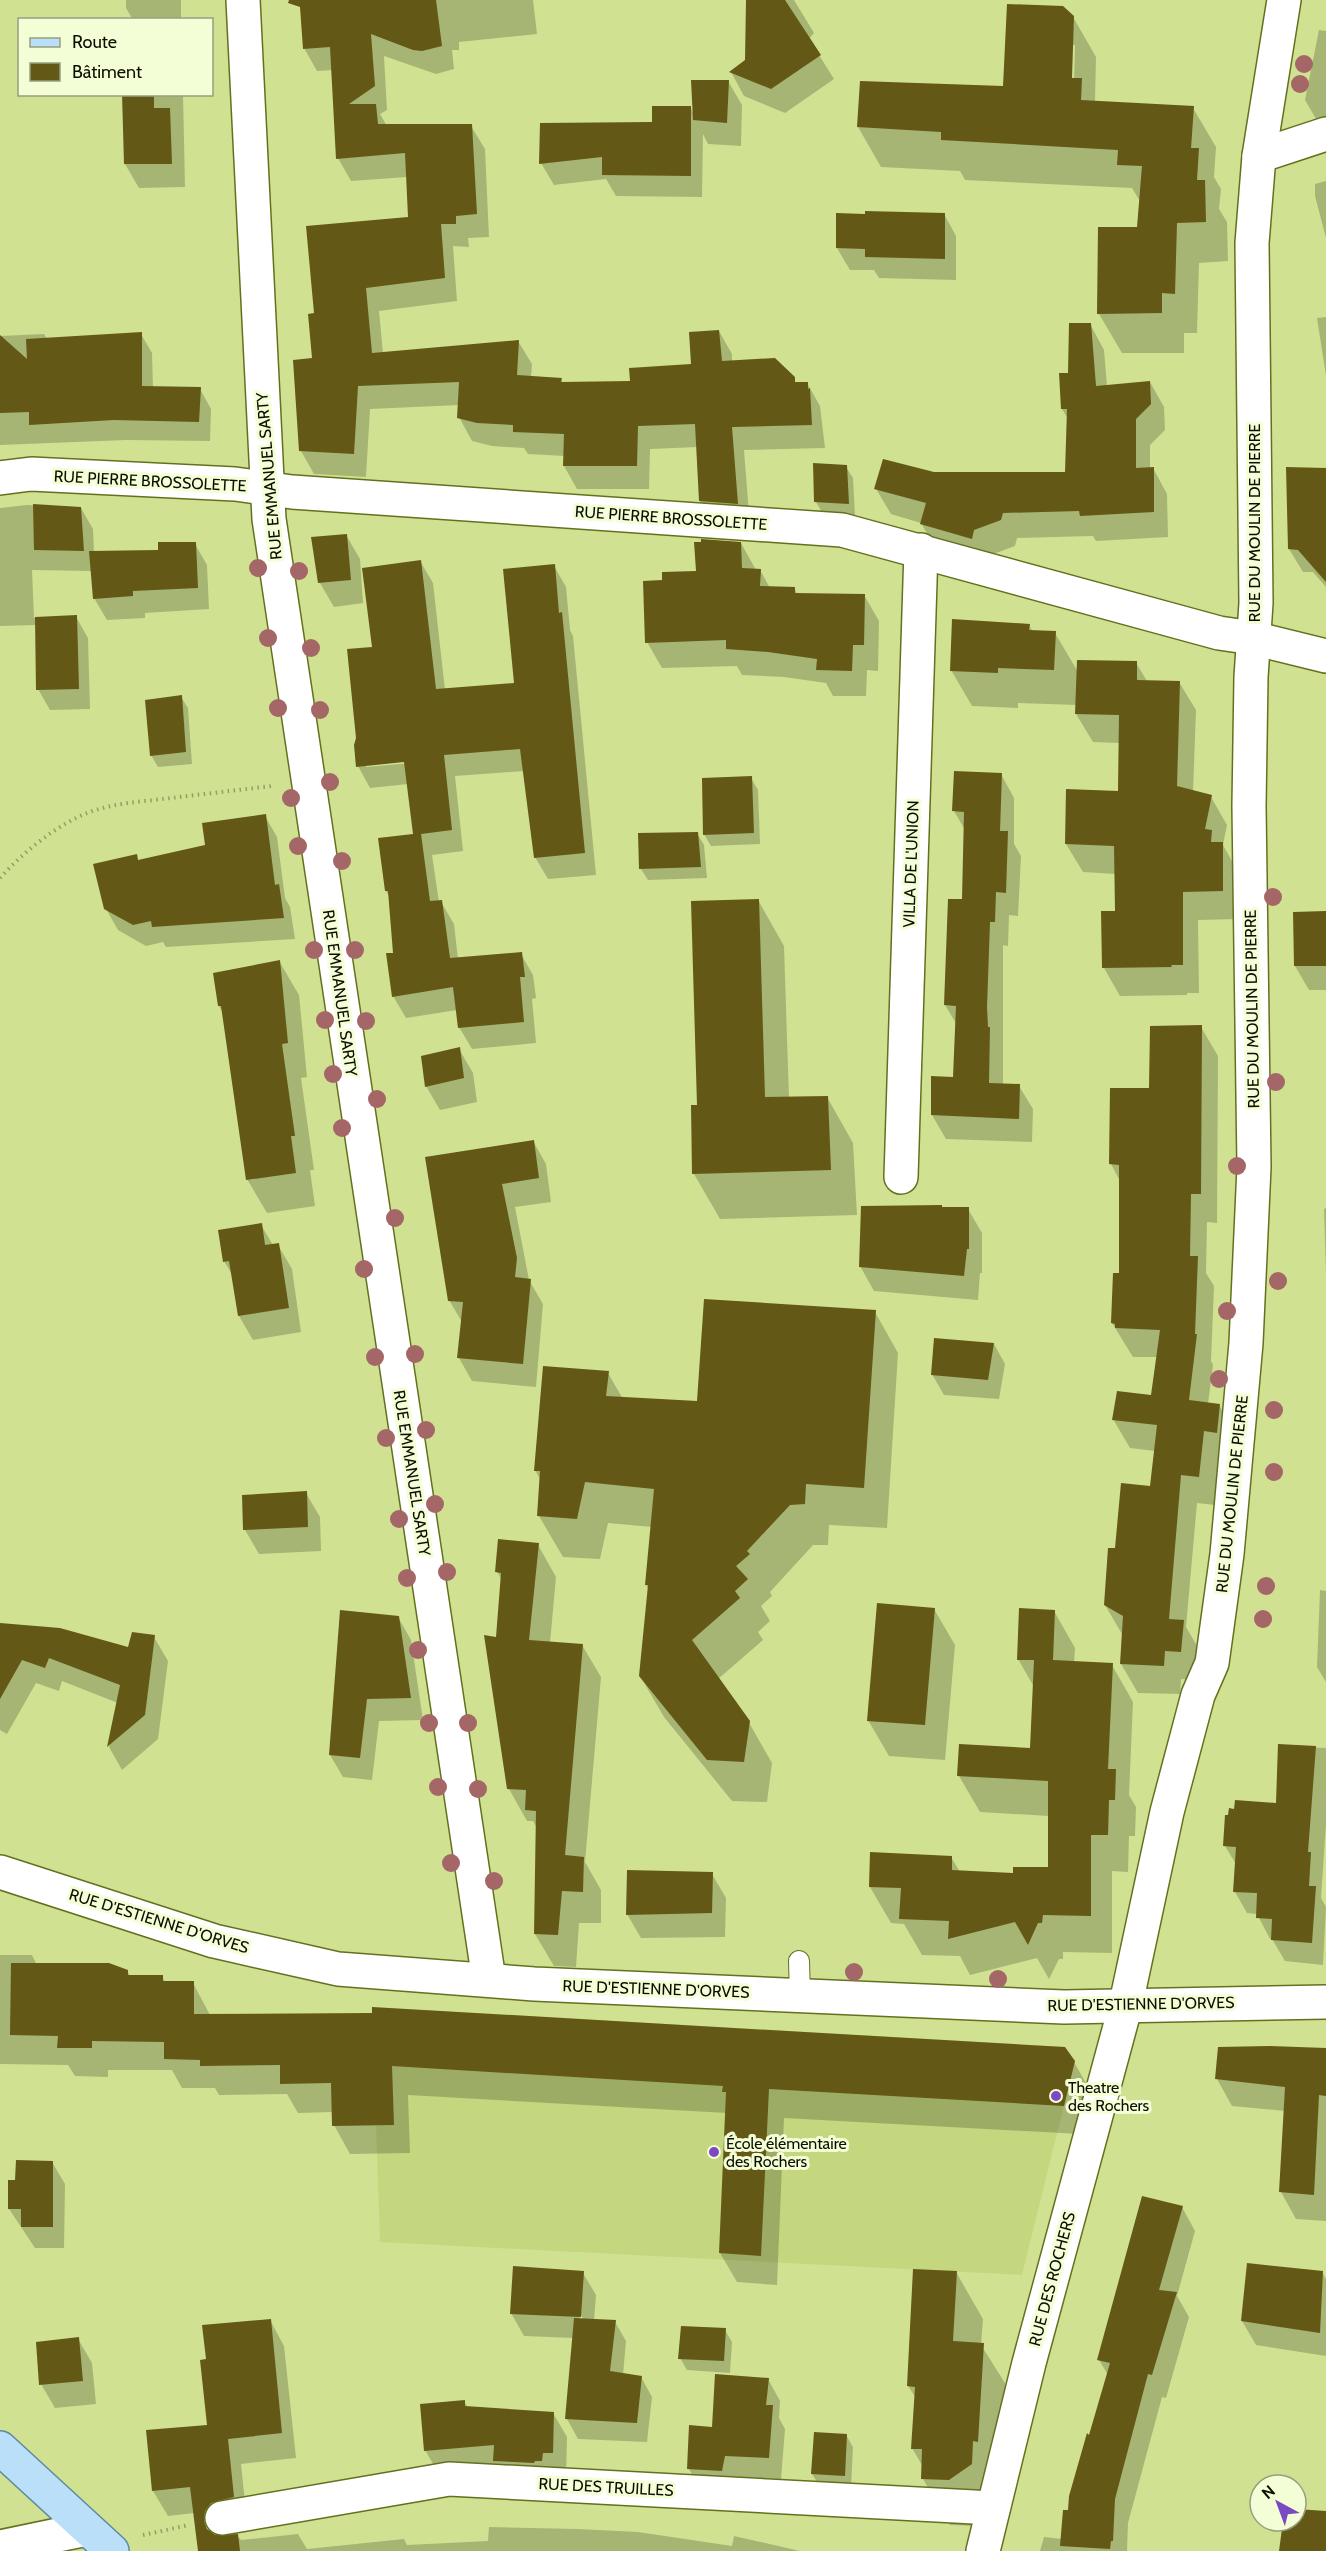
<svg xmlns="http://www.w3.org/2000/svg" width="1326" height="2551" font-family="Cabin,sans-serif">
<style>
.built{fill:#c5d77e}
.shadow{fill:#0003;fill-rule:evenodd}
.building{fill:#645816}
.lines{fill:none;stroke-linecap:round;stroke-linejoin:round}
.lane-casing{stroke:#63711f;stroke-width:22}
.street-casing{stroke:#63711f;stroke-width:36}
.primary-casing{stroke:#5f899e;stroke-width:36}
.path{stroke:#929f63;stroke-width:4;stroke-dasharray:1.5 4.5;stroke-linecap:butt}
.lane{stroke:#fff;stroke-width:20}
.street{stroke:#fff;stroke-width:33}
.primary{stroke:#badff8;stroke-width:33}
.tree{fill:#a46667}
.poi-dot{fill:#7b4ac3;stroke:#f4fed6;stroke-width:2}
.labels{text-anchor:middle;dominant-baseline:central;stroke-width:6;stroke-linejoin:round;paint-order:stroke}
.street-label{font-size:16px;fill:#0c0f00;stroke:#f4fed6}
.poi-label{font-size:16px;fill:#0c0f00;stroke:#f4fed6;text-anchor:start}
</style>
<rect width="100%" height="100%" fill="#d0e291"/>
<polygon class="built" points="372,2007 1065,2047 1075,2061 1022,2275 380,2242"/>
<g class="shadow">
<polygon points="126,0 181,0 181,20 133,20 126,8"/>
<polygon points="300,0 533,0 537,34 459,42 459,50 452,50 454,69 436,74 384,56 387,110 380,114 387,126 471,126 485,149 489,237 468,238 469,247 453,246 457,301 379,311 383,353 518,341 532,364 531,377 561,379 563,384 632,382 692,365 719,331 732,354 732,362 793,378 796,383 807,383 820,406 825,448 744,450 750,527 714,524 700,501 698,447 650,449 649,489 577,489 564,466 565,456 528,454 524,448 492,446 472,441 459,417 459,405 370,409 366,477 314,474 301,451 314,359 316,314 409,218 407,177 351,181 338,158 333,70 317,71 304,48"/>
<polygon points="747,0 794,0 814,33 809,39 834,79 785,113 744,96 731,72 747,61"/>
<path d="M1073,17l23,40 -1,45 98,6 23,39 -2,30 7,12 -2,20 8,13 1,39 -29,2 -2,70h-13v20h-62l-23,-39 40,-85 2,-26 -9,-15 -167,-8 -5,-9 -79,-4 -23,-40 147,-40zM1072,45h3l-1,40h-3z"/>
<polygon points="1319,30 1326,31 1326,126 1319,124 1305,100"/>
<polygon points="728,81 742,105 741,146 708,144 703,134 702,197 616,196 606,179 554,185 541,163 653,124 690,107 694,114"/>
<polygon points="124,94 183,94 185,187 139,188 125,164"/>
<polygon points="1326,181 1326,238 1315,196 1315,184"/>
<polygon points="944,214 956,236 956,280 879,278 874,270 850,270 837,248 838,215"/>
<polygon points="1326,317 1326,376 1317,318"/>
<polygon points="1090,324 1104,350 1107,386 1150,382 1164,407 1165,430 1150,445 1150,469 1153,468 1167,494 1168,537 1096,541 1093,536 1017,538 1015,546 988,556 936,549 921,523 891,514 876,489 934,474 1067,473 1068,419 1062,409 1069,374"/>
<polygon points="44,334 47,339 141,334 152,353 153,388 200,389 211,409 210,441 126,440 0,445 0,336"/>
<polygon points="846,467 853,478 855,516 823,514 816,502"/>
<polygon points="1326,469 1326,587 1313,572 1303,572 1289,549"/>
<polygon points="27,505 81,508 93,529 94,553 160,551 195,544 207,565 209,609 145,613 145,618 107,620 94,598 92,571 32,570 34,618 76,617 88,638 90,709 50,710 38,689 37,625 0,626 0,508"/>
<polygon points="346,535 360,559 363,603 334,607 320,583"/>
<polygon points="741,543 756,570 760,570 770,588 794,588 798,595 864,595 879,621 878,671 867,670 866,696 833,696 826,683 784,677 742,675 737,666 662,668 647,642 664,582 697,572"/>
<path d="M420,561l13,22 12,107 71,-5 38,-119 12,21 4,43 3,6 23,239 -48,4 -13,-22 -11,-86 -69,5 8,75 -31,4 7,47h2l13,22 4,35 63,-5 12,21 3,23 -4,1 4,44 -64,6 -13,-22 -2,-17 -51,8 -13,-22 2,-42 -5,-56 -4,-7 29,-55 -7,-52 -38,4 -12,-22 15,-118zM411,760v3l-45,4v-3z"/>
<polygon points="1029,625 1033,632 1055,633 1078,672 1136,663 1147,681 1179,682 1196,710 1193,792 1211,797 1227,825 1223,845 1238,872 1238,919 1198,920 1199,993 1187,993 1187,995 1120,996 1104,968 1116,912 1116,874 1083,872 1066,844 1119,792 1120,743 1093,742 1076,714 1077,705 1018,703 1018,708 972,706 951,670"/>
<polygon points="181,697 188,708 192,764 158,767 151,755"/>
<polygon points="1001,774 1014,798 1014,844 1021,856 1018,916 1009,915 1008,946 1003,945 1003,1085 1019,1086 1033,1109 1032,1142 946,1139 932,1115 933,1078 955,1078 957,1025 945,1005 963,901 965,830 954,811"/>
<polygon points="751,778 758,790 760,844 711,846 704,834"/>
<polygon points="265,816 277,837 285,898 290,907 295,939 166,947 163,942 146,946 118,930 106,909 136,855 139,862 207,846"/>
<polygon points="697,833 704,845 707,878 648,880 641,869"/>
<polygon points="758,900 784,946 789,1098 827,1097 853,1143 857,1215 720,1219 694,1174 699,1106"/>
<polygon points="1326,912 1326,990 1309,990 1295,966 1295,913"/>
<polygon points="279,961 299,995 307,1077 301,1078 314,1170 310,1170 315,1206 267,1213 247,1179 223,1013 219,1006"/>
<polygon points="1201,1027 1218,1056 1217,1223 1207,1222 1206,1273 1214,1286 1211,1361 1213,1365 1208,1404 1219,1405 1236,1434 1215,1505 1197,1503 1186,1627 1200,1651 1197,1680 1181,1679 1180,1694 1138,1693 1121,1664 1122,1634 1105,1605 1117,1550 1151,1488 1155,1451 1130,1448 1113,1419 1153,1397 1158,1357 1133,1357 1112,1323 1121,1275 1120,1181 1111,1164 1151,1089"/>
<polygon points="459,1049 473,1073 477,1102 440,1110 426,1086"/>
<polygon points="533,1141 546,1164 551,1202 515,1207 529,1280 543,1304 536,1387 472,1381 459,1358 462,1322 449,1300 427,1158"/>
<polygon points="942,1206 943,1209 968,1209 982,1233 982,1273 980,1273 978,1300 874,1291 860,1266"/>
<polygon points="1326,1208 1326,1275 1324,1209"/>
<polygon points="261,1225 273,1245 278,1245 292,1269 301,1332 253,1340 239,1316 233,1276 224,1261"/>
<polygon points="875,1312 898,1353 887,1528 829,1525 828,1545 813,1545 770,1592 772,1596 761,1606 770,1621 758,1632 763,1640 718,1679 748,1721 772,1763 767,1802 732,1801 664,1717 640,1676 649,1590 646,1585 652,1527 608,1523 600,1559 563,1557 539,1516 541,1481 535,1470 608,1373 623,1399 699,1403"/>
<polygon points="994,1344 1005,1364 999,1399 944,1395 932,1374"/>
<polygon points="306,1493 320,1517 321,1551 259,1554 245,1530 244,1497"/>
<polygon points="538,1545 556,1577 550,1643 582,1645 601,1677 585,1862 601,1890 601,1923 579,1923 576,1967 554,1966 535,1934 537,1828 533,1821 527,1821 509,1789 498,1638 502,1581 497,1571"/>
<polygon points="1320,1590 1326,1591 1326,1682 1317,1667"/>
<polygon points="934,1609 955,1645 945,1760 889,1756 868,1720"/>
<polygon points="1054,1611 1075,1648 1074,1663 1112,1665 1133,1702 1129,1795 1136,1807 1135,1836 1129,1836 1128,1872 1112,1871 1112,1953 1063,1952 1063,1959 1059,1959 1049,1979 1037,1958 970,1975 960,1956 922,1955 904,1924 891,1923 870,1887 951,1857 960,1872 1014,1874 1049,1869 1049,1816 980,1812 959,1776 1032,1749 1034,1687 1018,1659"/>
<polygon points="398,1617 411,1640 423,1720 379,1721 372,1780 343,1777 330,1755"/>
<polygon points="0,1624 130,1649 154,1637 168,1661 158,1739 122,1770 109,1747 118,1703 62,1681 59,1691 36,1683 7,1734 0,1730"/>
<polygon points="1279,1746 1326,1748 1326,1824 1321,1898 1326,1907 1323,1965 1285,1961 1272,1939 1270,1939 1257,1914 1247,1913 1235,1892 1237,1866 1225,1846 1277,1805"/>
<polygon points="712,1874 726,1898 725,1937 641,1938 627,1914"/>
<polygon points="0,1955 32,1955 37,1965 127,1971 131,1977 162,1977 166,1983 193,1983 210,2015 1074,2062 1091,2092 1080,2134 784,2118 777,2285 737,2282 720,2253 727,2113 408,2095 410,2153 350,2154 334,2125 333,2112 298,2113 287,2094 219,2095 215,2088 182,2088 172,2070 108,2070 108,2077 75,2076 68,2065 0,2064"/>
<polygon points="1326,2050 1326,2221 1296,2219 1281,2192 1285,2111 1232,2106 1217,2079"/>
<polygon points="52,2162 65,2184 64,2248 35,2248 9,2209"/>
<polygon points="1182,2207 1195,2231 1177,2296 1189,2317 1166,2398 1162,2397 1128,2523 1127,2551 1040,2551 1044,2537 1062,2539 1108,2375 1099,2360"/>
<polygon points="956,2272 983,2319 981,2345 1010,2391 976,2526 950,2525 923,2479 923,2467 912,2448 916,2398 908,2386"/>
<polygon points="1322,2272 1326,2279 1326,2356 1256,2345 1242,2321"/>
<path d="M583,2273l13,22 -2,26 21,1 11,19 -3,34 18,2 11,20 -5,45 -69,-3 -11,-20 7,-81 -50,-2 -13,-23zM578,2310l6,10h-3l-5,-9z"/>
<path d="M270,2320l14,26 12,112 -55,6 6,58 -22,6 -6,9 18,-1 4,4 57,-6 9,15 97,-10 3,6 81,-4 1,-14 89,2 60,3 94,14 2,-10 66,15h-601l-5,-38 -26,3 -15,-25 55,-65 -1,-65zM205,2521l7,15 -7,-7z"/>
<polygon points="725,2330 732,2342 730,2373 687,2370 680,2358"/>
<polygon points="78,2339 92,2363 96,2404 55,2408 41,2384"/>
<polygon points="768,2379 780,2401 779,2418 785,2429 781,2479 736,2477 734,2492 701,2490 689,2469 713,2428"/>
<polygon points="464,2401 468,2408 553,2413 567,2437 566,2477 439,2474 425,2450"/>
<polygon points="846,2435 853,2447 851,2487 819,2485 812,2474"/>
</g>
<g class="building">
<polygon points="289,0 436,0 442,46 422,51 413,50 371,34 375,86 349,104 376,104 378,124 472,124 477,214 456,216 456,224 441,224 445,278 366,288 372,353 519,340 517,375 562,378 561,382 630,381 629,368 691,364 689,332 719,330 722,361 775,358 795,377 795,382 808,382 808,389 810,388 812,425 732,427 738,504 699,501 695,424 638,426 637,466 563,466 564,434 513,432 513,425 477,423 457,418 459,382 358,386 354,454 299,451 293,360 312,358 308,314 314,313 306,226 408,217 405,153 336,159 330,47 303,49 300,7 288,3"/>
<polygon points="746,0 785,0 821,55 771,89 729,72 745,60"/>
<polygon points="1007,4 1063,6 1074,16 1072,78 1082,78 1081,100 1194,106 1191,148 1199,148 1197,180 1205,180 1206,222 1177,223 1175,294 1162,293 1162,313 1097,314 1098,227 1137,227 1142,166 1117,165 1118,150 941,140 941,132 857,127 860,81 1003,86"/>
<polygon points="691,80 729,80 727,123 693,120"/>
<polygon points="122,94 154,94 154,108 170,108 172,164 124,164"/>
<polygon points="652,106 691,106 691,176 602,175 602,157 539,164 540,123 652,122"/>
<polygon points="865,211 945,213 945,259 865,257 865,249 836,248 836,213 865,214"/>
<polygon points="1069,323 1091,323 1096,386 1150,381 1151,404 1136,419 1136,468 1154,467 1154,512 1080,516 1079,511 1003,513 1001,520 974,530 972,539 920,524 926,503 874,489 883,459 934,472 1065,472 1067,409 1061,409 1059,373 1068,373"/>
<polygon points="142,332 142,386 201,387 199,422 114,420 29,425 29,412 0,413 0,335 27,359 26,339"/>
<polygon points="813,463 847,465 849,504 814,502"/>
<polygon points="1286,467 1326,468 1326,582 1298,550 1288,549"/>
<polygon points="33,504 81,507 84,551 34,550"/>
<polygon points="347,534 351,580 318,583 311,537"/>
<polygon points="701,539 741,542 742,568 761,569 760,586 795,587 795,593 865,594 864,645 853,645 852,671 816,670 817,659 768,652 726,649 726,640 645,643 643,581 662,580 662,572 696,571 694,542 701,542"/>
<polygon points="158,542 196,542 198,588 133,591 133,596 93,599 89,551 158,550"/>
<polygon points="421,560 436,689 514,683 503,569 555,564 559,613 562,612 585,853 534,858 520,749 444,755 452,830 421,834 430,901 442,900 450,958 522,952 525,977 520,977 524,1022 458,1028 453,987 392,997 386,953 393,953 388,891 385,891 378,838 413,834 404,762 356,767 354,745 356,738 347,649 372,647 362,568"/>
<polygon points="77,615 79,689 36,690 35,617"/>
<polygon points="952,619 1030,624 1029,630 1056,631 1054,670 998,668 998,673 950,671"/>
<polygon points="1077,660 1137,661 1137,680 1180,681 1177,786 1212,795 1205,829 1212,830 1211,842 1223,842 1223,891 1183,892 1183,965 1171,965 1172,967 1102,968 1101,911 1115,911 1114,846 1065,844 1066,789 1118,791 1119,715 1075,714"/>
<polygon points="182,695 186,752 150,756 145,700"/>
<polygon points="954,771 1002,773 1000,831 1008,831 1006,893 996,892 995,922 990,922 987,1007 988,1027 990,1027 989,1083 1020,1084 1019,1119 931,1115 931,1076 953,1077 956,1006 944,1005 948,899 962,899 964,812 952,811"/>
<polygon points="752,776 754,833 703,835 702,778"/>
<polygon points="266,814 275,885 279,884 284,918 152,927 151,921 133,925 104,909 93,864 137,854 138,860 205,845 202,823"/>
<polygon points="698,832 701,867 639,869 638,833"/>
<polygon points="759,899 765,1097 828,1096 831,1170 692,1174 691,1105 697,1105 691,901"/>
<polygon points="1326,911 1326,966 1294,966 1293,912"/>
<polygon points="280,960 288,1043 282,1044 295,1136 291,1136 296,1173 246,1180 221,1006 218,1006 213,973"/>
<polygon points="1202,1025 1201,1194 1191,1194 1190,1256 1198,1256 1195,1334 1197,1334 1189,1400 1220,1404 1217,1433 1204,1431 1199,1477 1181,1475 1169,1619 1184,1620 1181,1652 1165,1651 1164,1666 1120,1664 1123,1616 1104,1605 1108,1548 1115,1548 1121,1483 1150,1486 1157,1425 1112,1420 1117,1391 1151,1395 1160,1330 1115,1328 1115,1324 1111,1323 1113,1273 1119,1273 1119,1165 1109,1164 1110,1088 1149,1088 1150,1026"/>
<polygon points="460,1047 464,1078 425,1087 421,1056"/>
<polygon points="534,1140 539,1178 502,1184 517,1258 515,1277 531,1279 523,1364 457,1358 463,1302 448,1301 425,1157"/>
<polygon points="942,1205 942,1207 969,1207 969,1249 967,1249 964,1276 859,1267 861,1206"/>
<polygon points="262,1223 265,1245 279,1243 289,1308 238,1316 229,1261 223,1262 218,1230"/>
<polygon points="704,1299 876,1310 864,1488 806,1484 805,1504 790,1505 747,1551 750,1554 736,1566 748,1579 735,1591 740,1598 692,1640 750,1721 744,1762 707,1760 639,1676 648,1585 645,1585 654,1489 585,1482 577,1519 537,1516 540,1471 534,1471 543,1366 609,1371 606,1396 697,1401"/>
<polygon points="934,1338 994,1343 988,1380 931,1375"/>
<polygon points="307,1491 308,1527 243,1530 242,1495"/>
<polygon points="498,1539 539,1543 529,1640 583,1644 565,1855 584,1857 583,1892 562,1891 558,1935 534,1934 536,1811 525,1810 526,1790 507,1789 484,1635 496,1637 501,1573 495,1572"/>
<polygon points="877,1603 935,1608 925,1725 867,1721"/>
<polygon points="1019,1608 1055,1610 1053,1660 1113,1663 1108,1769 1116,1769 1115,1800 1109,1800 1108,1835 1091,1835 1091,1916 1043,1915 1042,1923 1038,1923 1028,1945 1015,1922 948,1939 949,1921 899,1919 901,1888 869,1887 870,1852 952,1856 952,1870 1013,1873 1013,1867 1048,1867 1048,1781 957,1776 959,1744 1030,1748 1034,1660 1017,1660"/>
<polygon points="340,1610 399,1616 411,1698 367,1699 360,1758 329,1755"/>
<polygon points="0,1623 60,1628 128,1647 132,1632 155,1635 145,1715 107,1747 120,1685 49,1658 45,1668 22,1660 0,1699"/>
<polygon points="1278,1744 1316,1746 1308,1852 1311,1852 1309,1886 1316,1886 1312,1943 1271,1940 1272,1919 1256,1918 1257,1893 1233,1892 1236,1847 1223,1846 1225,1815 1228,1815 1229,1808 1234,1809 1235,1800 1276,1803"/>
<polygon points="627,1870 713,1872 712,1913 626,1915"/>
<polygon points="11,1963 109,1963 128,1970 128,1975 163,1975 163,1981 194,1981 194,2014 372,2013 372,2007 1065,2047 1075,2061 1064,2106 769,2089 761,2256 719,2253 726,2092 722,2092 723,2086 392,2066 394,2125 332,2126 331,2083 280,2084 280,2065 200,2066 200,2060 164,2059 164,2042 92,2041 92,2048 57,2048 58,2036 10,2035"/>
<polygon points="1270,2046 1326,2048 1326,2096 1319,2095 1314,2195 1279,2192 1285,2087 1215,2079 1218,2047"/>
<polygon points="16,2160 53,2161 53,2227 21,2227 21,2209 8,2209 8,2180 15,2180"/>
<polygon points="1142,2196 1183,2206 1159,2290 1177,2292 1152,2375 1148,2374 1115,2499 1113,2541 1111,2541 1110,2549 1060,2546 1063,2510 1068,2510 1069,2496 1087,2433 1089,2435 1110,2363 1097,2360"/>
<polygon points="1247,2263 1323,2271 1320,2333 1241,2321"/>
<polygon points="513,2266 584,2271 581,2317 510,2314"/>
<polygon points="913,2269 957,2271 953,2341 984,2343 978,2442 973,2441 972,2464 949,2480 921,2479 922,2449 911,2449 915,2387 907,2386"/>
<polygon points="574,2318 616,2320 610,2371 642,2376 637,2423 565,2419"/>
<polygon points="271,2319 282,2433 228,2439 234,2497 211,2503 205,2511 204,2521 207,2529 215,2535 238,2534 240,2551 198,2551 190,2487 152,2491 146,2430 207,2425 200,2360 206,2359 202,2325"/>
<polygon points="681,2326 726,2328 724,2361 678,2359"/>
<polygon points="79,2337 83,2381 39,2385 36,2342"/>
<polygon points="715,2374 769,2378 766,2405 773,2405 769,2458 725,2456 722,2471 687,2469 689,2425 712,2427"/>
<polygon points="465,2400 465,2406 554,2412 553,2453 543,2453 542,2461 535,2461 534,2463 493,2461 494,2445 424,2451 420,2404"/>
<polygon points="814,2432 847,2434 845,2476 811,2474"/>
<polygon points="1296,2509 1326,2511 1326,2551 1279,2551 1283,2521 1296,2521"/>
</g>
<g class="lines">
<g class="lane-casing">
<polyline id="lane" points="799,1961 800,1996"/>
</g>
<g class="street-casing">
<g id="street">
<polyline points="243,0 269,519 489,1980"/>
<polyline points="1259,156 1326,134"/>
<polyline points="0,478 31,474 235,484 292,492 842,530 1219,633 1253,638 1326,656"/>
<polyline points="901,1177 921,550"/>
<polyline points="0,1872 214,1941 338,1969 534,1984 1064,2007 1326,2002"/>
<polyline points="222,2518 449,2479 993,2508"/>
<polyline points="0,2547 87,2529"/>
<polyline points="983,2551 1029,2363 1125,2008 1167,1812 1198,1695 1212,1663 1227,1554 1246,1343 1254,1167 1249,806 1251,677 1256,603 1252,243 1259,156 1284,0"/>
</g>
</g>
<g class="primary-casing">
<polyline id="primary" points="0,2448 112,2551"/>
</g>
<g class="path">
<path d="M0,878c22,-24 47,-45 76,-60 29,-15 64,-16 95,-20 33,-4 67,-8 101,-12"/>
<polyline points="143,2535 189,2525"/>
</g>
<use href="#lane" class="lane"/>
<use href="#street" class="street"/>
<use href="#primary" class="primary"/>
</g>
<g class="tree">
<circle cx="1304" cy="64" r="9"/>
<circle cx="1300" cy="84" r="9"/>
<circle cx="258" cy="568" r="9"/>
<circle cx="299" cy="571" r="9"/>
<circle cx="268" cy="638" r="9"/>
<circle cx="311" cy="648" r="9"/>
<circle cx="278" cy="708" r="9"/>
<circle cx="320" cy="710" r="9"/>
<circle cx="330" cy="782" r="9"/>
<circle cx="291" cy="798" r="9"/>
<circle cx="298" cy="846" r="9"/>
<circle cx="342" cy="861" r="9"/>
<circle cx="1273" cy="897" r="9"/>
<circle cx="314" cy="950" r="9"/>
<circle cx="355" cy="950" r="9"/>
<circle cx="325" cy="1020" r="9"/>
<circle cx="366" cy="1021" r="9"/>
<circle cx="333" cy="1074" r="9"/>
<circle cx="1276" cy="1082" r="9"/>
<circle cx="377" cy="1099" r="9"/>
<circle cx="342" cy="1128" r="9"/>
<circle cx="1237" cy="1166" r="9"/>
<circle cx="395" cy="1218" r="9"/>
<circle cx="364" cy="1269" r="9"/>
<circle cx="1278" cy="1281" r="9"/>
<circle cx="1227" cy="1311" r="9"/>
<circle cx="415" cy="1354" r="9"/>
<circle cx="375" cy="1357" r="9"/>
<circle cx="1219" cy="1379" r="9"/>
<circle cx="1274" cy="1410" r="9"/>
<circle cx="426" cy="1430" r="9"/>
<circle cx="386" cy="1438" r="9"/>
<circle cx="1274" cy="1472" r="9"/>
<circle cx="435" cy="1504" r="9"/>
<circle cx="399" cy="1519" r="9"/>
<circle cx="447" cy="1572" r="9"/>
<circle cx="407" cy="1578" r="9"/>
<circle cx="1266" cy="1586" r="9"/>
<circle cx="1263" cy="1619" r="9"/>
<circle cx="418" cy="1650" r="9"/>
<circle cx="429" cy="1723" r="9"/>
<circle cx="468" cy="1723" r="9"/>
<circle cx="438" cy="1787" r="9"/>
<circle cx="478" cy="1789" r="9"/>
<circle cx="451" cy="1863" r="9"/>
<circle cx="494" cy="1881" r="9"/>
<circle cx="854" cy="1972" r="9"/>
<circle cx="998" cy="1979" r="9"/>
</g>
<g class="poi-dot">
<circle cx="1056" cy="2096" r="6"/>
<circle cx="714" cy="2152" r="6"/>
</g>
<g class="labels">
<g class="street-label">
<text transform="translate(269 476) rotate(-95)">RUE EMMANUEL SARTY</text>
<text transform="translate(150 481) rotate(3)">RUE PIERRE BROSSOLETTE</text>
<text transform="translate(671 518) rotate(4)">RUE PIERRE BROSSOLETTE</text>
<text transform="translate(1254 523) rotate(-90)">RUE DU MOULIN DE PIERRE</text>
<text transform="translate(911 864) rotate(-88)">VILLA DE L'UNION</text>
<text transform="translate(340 993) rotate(82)">RUE EMMANUEL SARTY</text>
<text transform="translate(1252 1009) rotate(-91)">RUE DU MOULIN DE PIERRE</text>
<text transform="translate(412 1473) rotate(81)">RUE EMMANUEL SARTY</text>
<text transform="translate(1232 1494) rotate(-84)">RUE DU MOULIN DE PIERRE</text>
<text transform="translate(159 1921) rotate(17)">RUE D'ESTIENNE D'ORVES</text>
<text transform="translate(656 1989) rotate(2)">RUE D'ESTIENNE D'ORVES</text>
<text transform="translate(1141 2004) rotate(-1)">RUE D'ESTIENNE D'ORVES</text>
<text transform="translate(1052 2279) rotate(-75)">RUE DES ROCHERS</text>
<text transform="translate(606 2487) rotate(3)">RUE DES TRUILLES</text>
</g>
<g class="poi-label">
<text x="1068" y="2087">Theatre<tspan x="1068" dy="18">des Rochers</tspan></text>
<text x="726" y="2143">École élémentaire<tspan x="726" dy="18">des Rochers</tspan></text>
</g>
</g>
<rect x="18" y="18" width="195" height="78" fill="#f4fed6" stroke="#979e80" stroke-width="1.5"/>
<rect x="30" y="38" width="30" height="9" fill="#badff8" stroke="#979e80" stroke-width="1.5"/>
<text x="72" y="48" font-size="18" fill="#0c0f00">Route</text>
<rect x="30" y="63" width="30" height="18" fill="#645816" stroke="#979e80" stroke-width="1.5"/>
<text x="72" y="78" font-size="18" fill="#0c0f00">Bâtiment</text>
<g transform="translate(1278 2503) rotate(319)"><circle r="28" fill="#f4fed6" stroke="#979e80" stroke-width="1.5"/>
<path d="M0-4.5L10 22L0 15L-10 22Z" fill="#7b4ac3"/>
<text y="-9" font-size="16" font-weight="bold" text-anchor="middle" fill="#0c0f00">N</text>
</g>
</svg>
